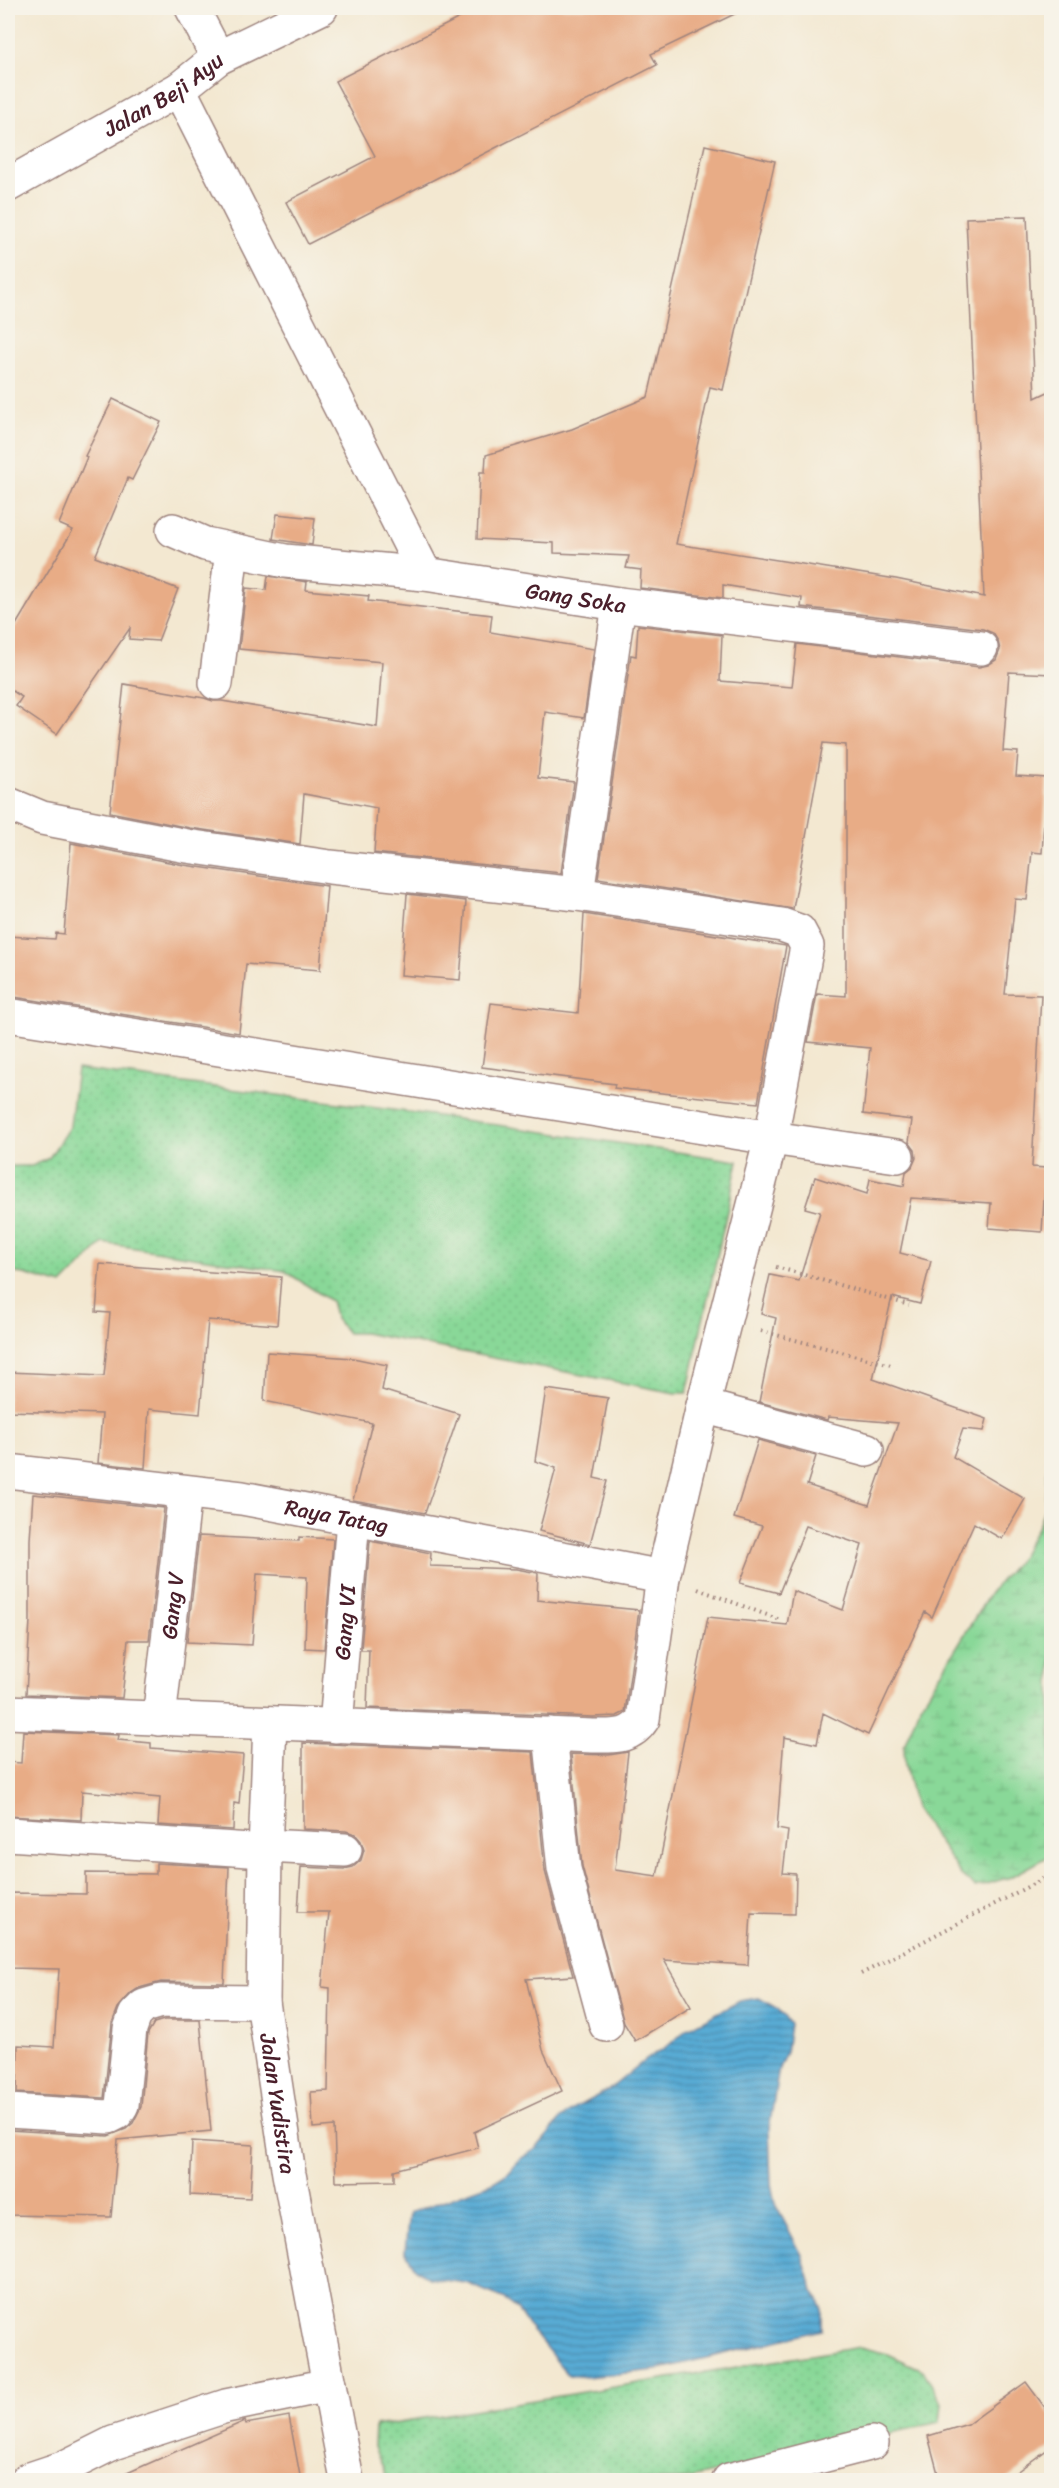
<svg xmlns="http://www.w3.org/2000/svg" width="1059" height="2488" font-family="Sriracha,sans-serif">
<style>
.grass{fill:url(#grass-dots);stroke:#6a7c62;stroke-width:1.5}
.wetland{fill:url(#wetland-marsh);stroke:#6a7c62;stroke-width:1.5}
.water{fill:url(#water-rules);stroke:#516580;stroke-width:1.5}
.building{fill:#e8ac86}
.lines{fill:none;stroke-linecap:round;stroke-linejoin:round}
.minor-casing{stroke:#9e847e;stroke-width:36}
.path{stroke:#9e847e;stroke-width:4;stroke-dasharray:1.5 4.5;stroke-linecap:butt}
.minor{stroke:#fff;stroke-width:33}
.labels{text-anchor:middle;dominant-baseline:central;stroke-width:6;stroke-linejoin:round;paint-order:stroke}
.street-label{font-size:22px;fill:#4a1f2b;stroke:#f7f3e8}
</style>
<defs>
<pattern id="grass-dots" width="8" height="8" patternUnits="userSpaceOnUse" patternTransform="scale(1.5)"><rect width="8" height="8" fill="#89d898"/><path d="M2 2h.1M6 6h.1" fill="none" stroke="#78b983" stroke-width="1.8" stroke-linecap="round"/></pattern>
<pattern id="wetland-marsh" width="20" height="14" patternUnits="userSpaceOnUse" patternTransform="scale(1.5)"><rect width="20" height="14" fill="#89d898"/><path d="M1 5h8M5 5V1M11 12h8M15 12V8" fill="none" stroke="#78b983"/></pattern>
<pattern id="water-rules" width="6" height="5" patternUnits="userSpaceOnUse" patternTransform="scale(1.5)"><rect width="6" height="5" fill="#58abd4"/><path d="M0 2.5h6" fill="none" stroke="#4b8bac"/></pattern>
</defs>
<rect width="100%" height="100%" fill="#f7f3e8"/>
<filter id="ink" filterUnits="userSpaceOnUse"><feTurbulence type="fractalNoise" baseFrequency=".0167" numOctaves="2"/><feDisplacementMap in="SourceGraphic" scale="12" xChannelSelector="R" yChannelSelector="G"/><feConvolveMatrix kernelMatrix="1 2 1 2 8 2 1 2 1" color-interpolation-filters="sRGB"/></filter>
<filter id="wash" filterUnits="userSpaceOnUse"><feTurbulence type="fractalNoise" baseFrequency=".008" numOctaves="4" result="noise"/><feDisplacementMap in="SourceGraphic" scale="24" xChannelSelector="R" yChannelSelector="G"/><feGaussianBlur stdDeviation="1.35" result="paint"/><feColorMatrix in="noise" values="0 0 0 0 0 0 0 0 0 0 0 0 0 0 0 0 0 1.4 0 .05"/><feComposite in="paint" operator="in"/></filter>
<g filter="url(#wash)">
<rect width="100%" height="100%" fill="#f3e8d1"/>
<g class="grass">
<polygon points="77,1069 431,1115 738,1161 687,1393 675,1393 364,1333 347,1333 336,1319 331,1301 285,1271 103,1243 62,1285 24,1274 8,1272 8,1166 32,1166 49,1158 70,1126"/>
<polygon points="860,2347 888,2354 923,2370 942,2403 940,2422 681,2480 385,2480 384,2470 374,2447 375,2426"/>
</g>
<polygon class="wetland" points="1051,1459 1051,1855 1011,1877 975,1887 961,1875 915,1808 905,1765 904,1746 918,1710 990,1593 1020,1558 1039,1524 1045,1507 1047,1469"/>
<polygon class="water" points="759,1998 778,2009 790,2024 786,2052 779,2068 769,2129 771,2184 775,2204 802,2255 813,2291 822,2307 822,2330 656,2370 586,2377 568,2375 527,2324 517,2309 503,2298 466,2283 429,2278 415,2268 405,2251 409,2213 492,2183 508,2173 520,2159 536,2149 561,2119 575,2108 610,2089 640,2064 673,2042 687,2029 740,2001"/>
<g id="blocks">
<g class="building">
<polygon points="479,8 747,8 651,54 657,65 308,244 286,202 375,156 335,81"/>
<polygon points="705,145 775,161 723,390 710,387 676,544 896,579 984,597 966,218 1027,216 1035,398 1052,390 1052,674 1009,672 1003,751 1018,752 1016,776 1047,778 1042,853 1032,852 1027,900 1015,899 1005,994 1041,995 1032,1167 1046,1168 1042,1232 989,1228 991,1203 911,1198 900,1253 931,1261 920,1304 892,1297 873,1379 987,1419 984,1431 963,1429 953,1457 1025,1499 1002,1539 974,1523 932,1617 925,1612 868,1735 823,1713 817,1744 784,1737 777,1829 788,1831 783,1873 796,1874 795,1914 751,1913 748,1965 664,1960 691,2007 635,2041 624,2023 582,1866 571,1754 609,1755 628,1752 615,1870 657,1876 708,1617 787,1625 793,1591 843,1610 862,1545 806,1526 779,1593 740,1583 762,1526 734,1518 758,1440 816,1456 807,1485 869,1505 898,1423 828,1417 827,1420 759,1402 776,1318 761,1314 770,1275 799,1281 820,1212 805,1208 815,1177 867,1194 870,1179 904,1186 906,1172 912,1167 916,1158 915,1150 909,1142 912,1120 863,1114 870,1048 808,1042 817,994 846,996 846,745 823,743 793,909 598,878 631,655 636,656 638,625 722,635 720,681 792,687 797,644 979,667 988,665 996,660 1000,650 998,641 993,633 983,629 801,607 802,598 723,585 723,598 640,588 641,570 626,568 629,556 554,553 554,543 477,539 480,472 485,472 486,455 572,429 648,397"/>
<polygon points="113,399 161,422 132,480 128,478 95,557 178,589 158,641 129,639 130,628 57,734 16,706 22,697 8,688 8,638 73,530 59,524 87,457 85,456"/>
<polygon points="277,514 315,518 312,545 273,539"/>
<polygon points="268,576 307,582 306,590 369,596 368,601 492,615 490,632 594,649 584,718 545,712 538,778 574,782 561,873 374,853 377,808 304,794 300,844 190,828 110,812 124,684 204,698 213,701 222,701 377,727 382,662 239,649 246,588 266,590"/>
<polygon points="71,843 184,865 327,886 320,970 246,964 239,1033 8,996 8,936 55,939 56,933 64,934"/>
<polygon points="407,894 466,901 460,980 401,975"/>
<polygon points="584,914 786,946 758,1103 614,1088 615,1084 482,1067 491,1003 578,1013"/>
<polygon points="100,1264 281,1277 277,1325 208,1320 200,1414 149,1409 145,1468 98,1463 102,1414 8,1411 8,1372 104,1376 110,1313 96,1312"/>
<polygon points="267,1352 353,1358 387,1365 382,1390 459,1414 425,1513 353,1500 372,1423 264,1401"/>
<polygon points="546,1389 608,1398 594,1478 607,1481 590,1544 539,1531 556,1468 535,1461"/>
<polygon points="33,1494 164,1508 149,1640 128,1640 122,1698 26,1694 30,1620 30,1540"/>
<polygon points="199,1536 299,1541 299,1537 333,1539 324,1649 305,1648 307,1577 257,1574 252,1645 187,1642"/>
<polygon points="370,1541 431,1553 430,1566 516,1569 538,1573 537,1600 639,1610 625,1712 617,1716 593,1717 367,1708 369,1650 361,1650"/>
<polygon points="23,1731 119,1735 118,1740 151,1743 151,1748 243,1755 239,1804 234,1803 233,1830 158,1825 160,1798 82,1791 81,1820 8,1816 8,1762 21,1763"/>
<polygon points="303,1743 533,1752 545,1871 573,1976 526,1979 543,2050 562,2091 474,2132 478,2148 394,2170 394,2181 336,2182 334,2126 313,2128 311,2092 328,2091 330,1988 322,1987 329,1912 298,1912 301,1867 344,1869 353,1867 361,1860 364,1850 361,1841 355,1834 346,1831 303,1829"/>
<polygon points="156,1863 229,1867 224,1983 161,1982 139,1988 131,1993 118,2008 112,2023 104,2098 17,2093 18,2045 54,2047 59,1969 8,1968 8,1893 86,1894 86,1873 156,1874"/>
<polygon points="164,2020 200,2020 211,2131 118,2140 111,2217 8,2215 8,2130 108,2136 126,2129 133,2123 141,2107 148,2033 154,2023"/>
<polygon points="192,2141 253,2145 250,2198 190,2195"/>
<polygon points="1026,2382 1052,2417 1052,2446 1004,2481 940,2481 928,2436 968,2424"/>
<polygon points="289,2416 301,2481 109,2481 245,2421 246,2424"/>
</g>
</g>
</g>
<g filter="url(#ink)">
<use href="#blocks" fill-opacity="0" stroke="#9e847e" stroke-width="1.5"/>
<g class="lines">
<g class="minor-casing">
<g id="minor">
<polyline points="192,8 218,58"/>
<polyline points="179,89 425,574"/>
<path id="s1" d="M8,185l171,-96 39,-31 103,-50"/>
<path id="s2" d="M173,530l32,14 80,17 140,13 194,30 362,44"/>
<polyline points="216,683 232,550"/>
<path d="M8,804l34,14 145,28 143,21 247,27 205,31 17,6 8,15 -36,192 -68,268 -40,171 -20,142c-12,19 -29,17 -50,17l-585,-24"/>
<polyline points="577,894 619,604"/>
<polyline points="8,1015 771,1138 897,1156"/>
<polyline points="703,1406 867,1450"/>
<path id="s3" d="M8,1471l234,27 421,79"/>
<path id="s4" d="M159,1719l26,-227"/>
<path id="s5" d="M270,1723l-5,128 -2,151 26,172 58,306"/>
<path id="s6" d="M336,1726l17,-207"/>
<polyline points="550,1734 564,1869 606,2025"/>
<polyline points="8,1834 265,1851"/>
<polyline points="265,1846 345,1850"/>
<polyline points="8,2111 109,2117 117,2113 122,2105 130,2029 135,2015 144,2006 161,2001 263,2002"/>
<polyline points="27,2480 63,2468 113,2443 226,2406 329,2385"/>
<polyline points="729,2480 872,2443"/>
</g>
</g>
<g class="path">
<polyline points="776,1267 909,1305"/>
<polyline points="761,1331 891,1365"/>
<polyline points="698,1589 780,1620"/>
<polyline points="861,1974 1052,1874"/>
</g>
<use href="#minor" class="minor"/>
</g>
</g>
<g class="labels">
<g class="street-label">
<text stroke="none"><textPath href="#s1" startOffset="180">Jalan Beji Ayu</textPath></text>
<text stroke="none"><textPath href="#s2" startOffset="410">Gang Soka</textPath></text>
<text stroke="none"><textPath href="#s3" startOffset="332">Raya Tatag</textPath></text>
<text stroke="none"><textPath href="#s4" startOffset="114">Gang V</textPath></text>
<text stroke="none"><textPath href="#s6" startOffset="104">Gang VI</textPath></text>
<text stroke="none"><textPath href="#s5" startOffset="382">Jalan Yudistira</textPath></text>
</g>
</g>
<rect width="1059" height="2488" fill="none" stroke="#f7f3e8" stroke-width="30"/>
</svg>
